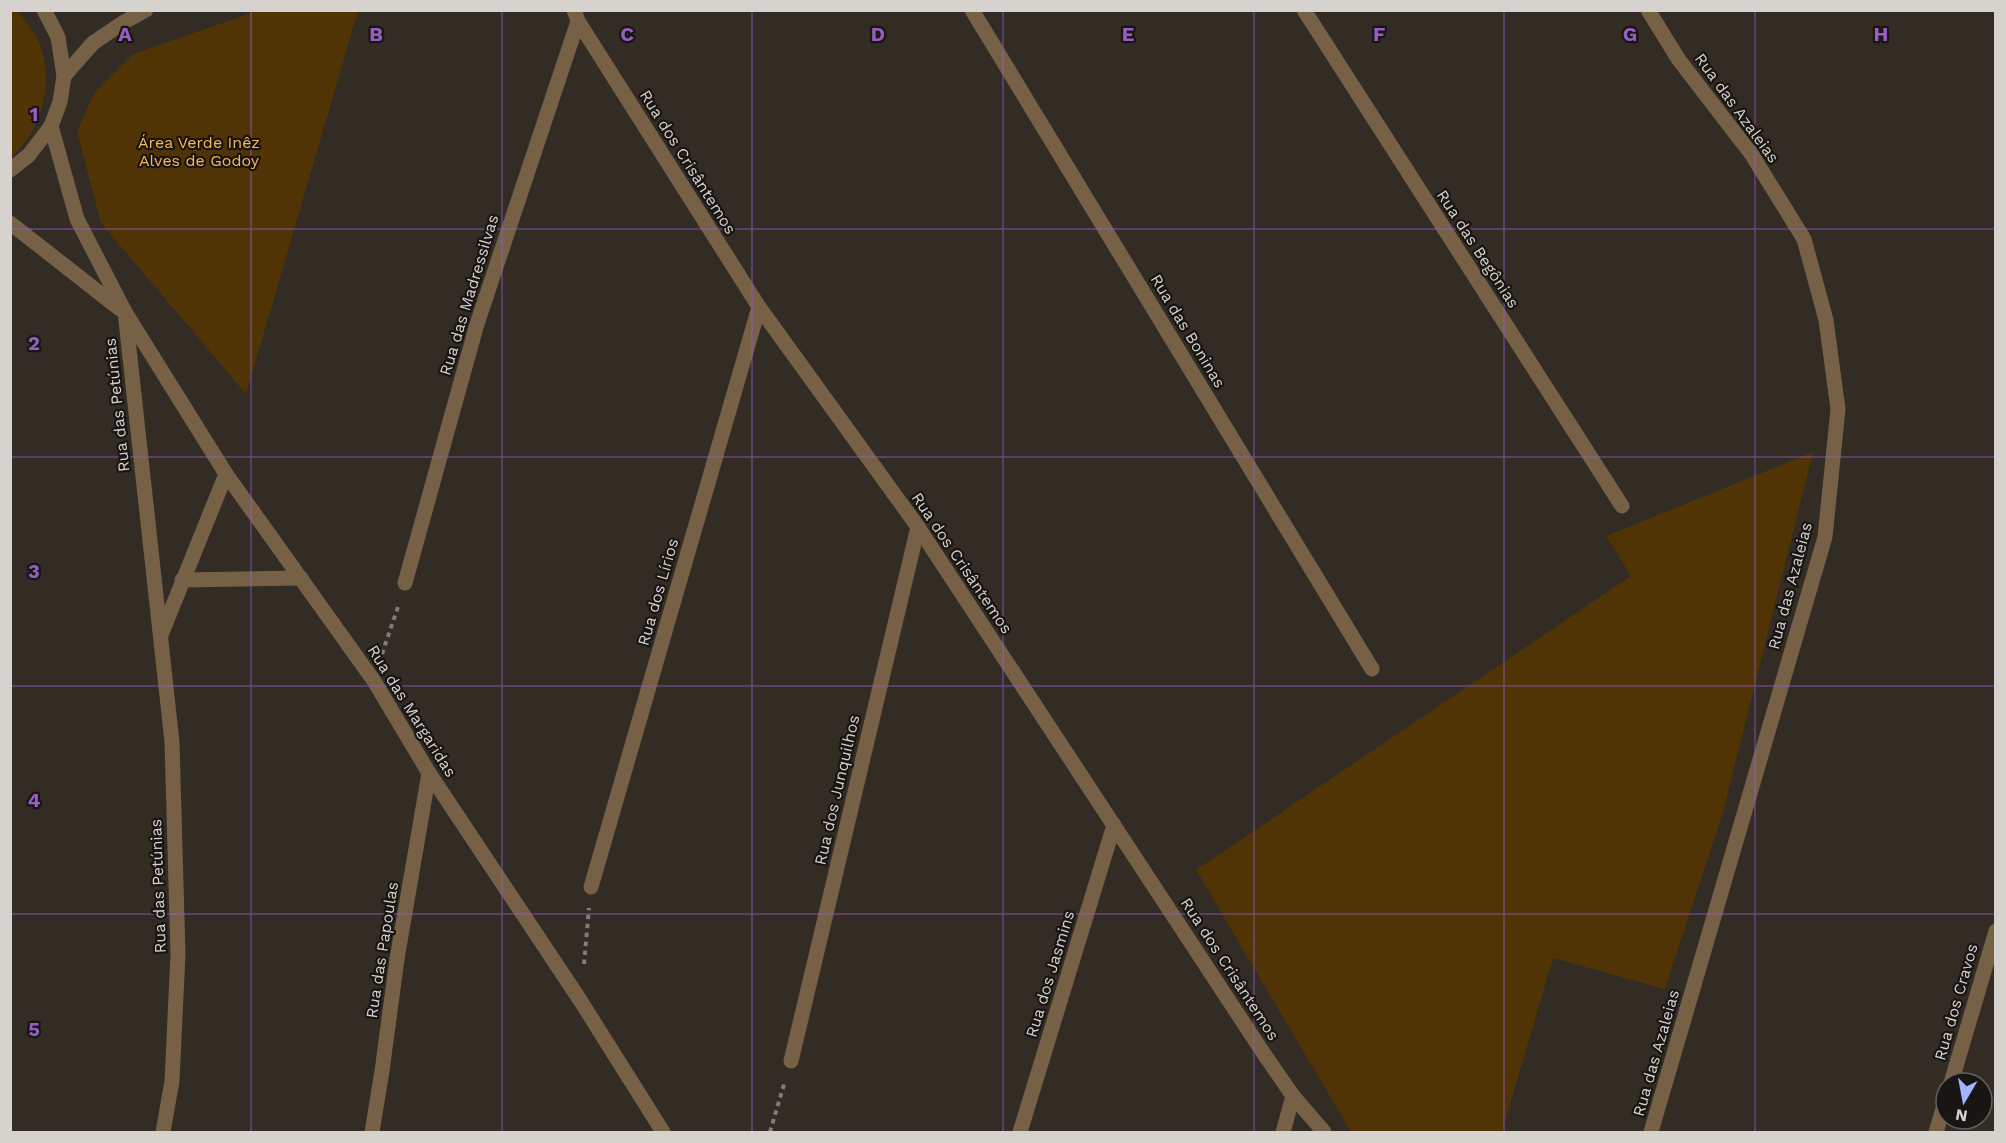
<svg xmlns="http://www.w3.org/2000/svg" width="2006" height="1143" font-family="'Work Sans',sans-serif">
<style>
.green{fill:#513406}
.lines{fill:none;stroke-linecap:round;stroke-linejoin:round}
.path{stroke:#817c76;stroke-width:4;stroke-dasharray:4.5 4.5;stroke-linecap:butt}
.minor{stroke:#766046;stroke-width:15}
.tertiary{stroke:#766046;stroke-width:15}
.grid{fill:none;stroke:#965ec4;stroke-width:1.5;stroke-opacity:0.55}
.labels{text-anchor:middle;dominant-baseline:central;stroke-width:4.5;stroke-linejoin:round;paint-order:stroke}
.street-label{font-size:16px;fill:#d6d2ce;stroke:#181512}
.park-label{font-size:16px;fill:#fbb756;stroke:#181512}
.grid-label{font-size:20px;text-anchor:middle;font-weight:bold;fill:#965ec4;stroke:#181512;stroke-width:4.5;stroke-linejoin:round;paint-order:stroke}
</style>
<rect width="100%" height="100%" fill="#322c25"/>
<g class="green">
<path d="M16,10c12,12 23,28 27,44 9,36 -3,79 -32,103l-1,-146z"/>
<polygon points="260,10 358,11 246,394 101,223 77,132 94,93 133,54"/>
<polygon points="1813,452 1723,812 1665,989 1553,958 1502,1132 1351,1132 1196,870 1631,576 1606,536"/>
</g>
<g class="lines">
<g class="path">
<polyline points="382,654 399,604"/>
<polyline points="584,964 589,908"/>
<polyline points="770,1132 785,1081"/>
</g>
<g class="minor">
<polyline points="574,10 578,21 759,307 918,527 1262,1051 1293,1096 1324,1132"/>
<polyline points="972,10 1372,669"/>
<polyline points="1304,10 1622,506"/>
<polyline points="1648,10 1679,60 1752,155 1804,239 1826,320 1838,409 1825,537 1651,1132"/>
<polyline points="125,312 172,742 178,954 172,1081 163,1132"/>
<polyline points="405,583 477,324 578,21"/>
<polyline points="161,635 226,474"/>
<polyline points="591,887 759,307"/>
<polyline points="791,1061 918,527"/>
<polyline points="1951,1083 1996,931"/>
<polyline points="372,1132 382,1071 397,959 429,773"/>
<polyline points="1020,1132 1114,825"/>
<polyline points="1283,1132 1293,1096"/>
<polyline points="1936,1132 1946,1099"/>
</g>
<g class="tertiary">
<polyline points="64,76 93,43 124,22 146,10"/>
<polyline points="51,126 77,219 125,312 226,474 374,681 429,773 580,1000 663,1132"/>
<polyline points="10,170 29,155 51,126 60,102 64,76 58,37 44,10"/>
<polyline points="10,223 120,309"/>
<polyline points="182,580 301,578"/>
</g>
</g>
<path class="grid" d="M251,10v1122M502,10v1122M752,10v1122M1003,10v1122M1254,10v1122M1504,10v1122M1755,10v1122M10,229h1986M10,457h1986M10,686h1986M10,914h1986"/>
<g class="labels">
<g class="street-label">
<text transform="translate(1737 108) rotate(54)">Rua das Azaleias</text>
<text transform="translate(688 162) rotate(58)">Rua dos Crisântemos</text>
<text transform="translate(1478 249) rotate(57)">Rua das Begônias</text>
<text transform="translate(469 295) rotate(-73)">Rua das Madressilvas</text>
<text transform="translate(1188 331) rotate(59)">Rua das Boninas</text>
<text transform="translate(117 405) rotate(-96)">Rua das Petúnias</text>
<text transform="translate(962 563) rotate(56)">Rua dos Crisântemos</text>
<text transform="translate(1790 586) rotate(-75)">Rua das Azaleias</text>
<text transform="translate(658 592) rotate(-74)">Rua dos Lírios</text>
<text transform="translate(412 711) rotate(58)">Rua das Margaridas</text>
<text transform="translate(837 790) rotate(-77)">Rua dos Junquilhos</text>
<text transform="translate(158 886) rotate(-92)">Rua das Petúnias</text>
<text transform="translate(382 950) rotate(-81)">Rua das Papoulas</text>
<text transform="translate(1230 969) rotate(57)">Rua dos Crisântemos</text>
<text transform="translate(1050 974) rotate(-73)">Rua dos Jasmins</text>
<text transform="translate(1956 1002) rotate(-74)">Rua dos Cravos</text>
<text transform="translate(1656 1053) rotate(-74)">Rua das Azaleias</text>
</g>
<g class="park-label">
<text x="199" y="142">Área Verde Inêz<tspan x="199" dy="18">Alves de Godoy</tspan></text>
</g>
</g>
<g class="grid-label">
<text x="125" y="41">A</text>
<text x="376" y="41">B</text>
<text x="627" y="41">C</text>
<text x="878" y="41">D</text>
<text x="1128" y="41">E</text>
<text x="1379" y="41">F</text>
<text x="1630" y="41">G</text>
<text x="1881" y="41">H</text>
<text x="34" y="121">1</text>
<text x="34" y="350">2</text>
<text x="34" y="578">3</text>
<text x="34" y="807">4</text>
<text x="34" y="1036">5</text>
</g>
<rect width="2006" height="1143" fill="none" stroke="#d6d2ce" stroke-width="24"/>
<g transform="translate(1964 1101) rotate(190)"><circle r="28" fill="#181512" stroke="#64615d" stroke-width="1.5"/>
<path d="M0-4.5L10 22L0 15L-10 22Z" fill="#a4b1fc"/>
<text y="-9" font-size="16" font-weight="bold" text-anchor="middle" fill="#d6d2ce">N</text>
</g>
</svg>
